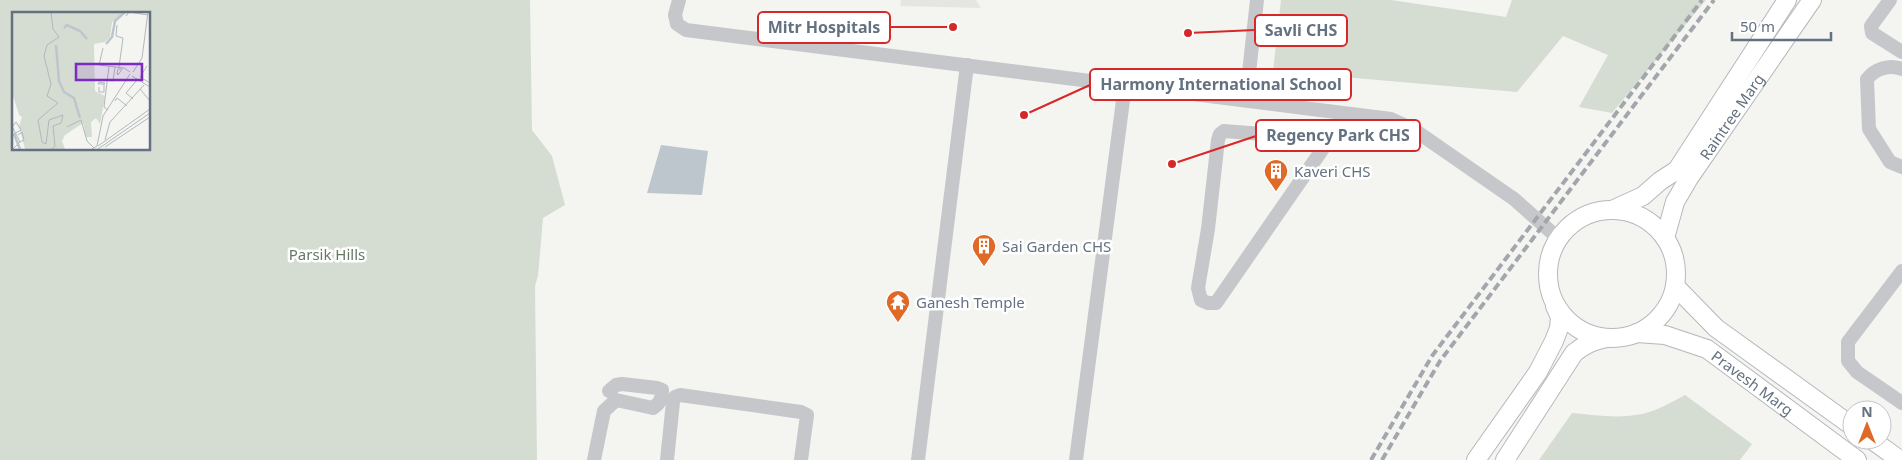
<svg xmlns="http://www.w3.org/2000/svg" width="1902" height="460" font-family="'Noto Sans',sans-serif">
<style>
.built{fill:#e5e6e4}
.green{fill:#d5dcd2;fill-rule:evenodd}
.water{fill:#bdc6cc}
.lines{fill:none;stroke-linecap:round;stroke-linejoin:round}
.major-casing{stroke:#b5b8bc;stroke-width:20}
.minor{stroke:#c5c7cb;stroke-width:14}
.major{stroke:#fff;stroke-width:18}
.rail{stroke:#a3a7ad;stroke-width:4;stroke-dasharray:8 4;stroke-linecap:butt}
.labels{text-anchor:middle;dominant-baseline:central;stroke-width:5;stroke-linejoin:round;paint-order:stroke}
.street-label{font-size:15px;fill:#647181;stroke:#fff}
.poi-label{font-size:15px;fill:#647181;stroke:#fff;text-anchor:start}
.park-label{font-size:15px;fill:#647963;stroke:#fff}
.inset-river{fill:none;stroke:#bdc6cc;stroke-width:2.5}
.inset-road{fill:none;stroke:#b1b8bd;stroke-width:1}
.view{fill:#7b2cbf;fill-opacity:0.15;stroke:#7b2cbf;stroke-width:2.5}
.inset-edge{fill:none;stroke:#647181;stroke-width:2.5}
.leader{fill:none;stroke:#d62828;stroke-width:2}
.callout-dot{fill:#d62828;stroke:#fff;stroke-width:2}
.callout{fill:#fff;stroke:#d62828;stroke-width:2}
.callout-label{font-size:16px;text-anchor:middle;font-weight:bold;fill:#647181}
</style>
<rect width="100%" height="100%" fill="#f4f5f1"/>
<polygon class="built" points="901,0 976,0 981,8 900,6"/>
<g class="green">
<path d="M0,0h530l2,130 20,26 13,49 -22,13 -5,58 -3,10 2,174h-537zM14,14h135v135h-135z"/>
<polygon points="1281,0 1391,0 1506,17 1512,0 1706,0 1612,113 1579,107 1608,55 1563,36 1517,92 1273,71"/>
<path d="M1685,395l67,49 -12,16h-201l33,-47c23,2 47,6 70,1 15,-3 30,-12 43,-19z"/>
</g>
<polygon class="water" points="661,145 708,151 702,195 647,193"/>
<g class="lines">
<g class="major-casing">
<g id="major">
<polyline points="1612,210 1643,196 1660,181 1677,170 1787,0"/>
<circle cx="1612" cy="274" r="64"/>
<path id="s1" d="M1665,238l10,-36 14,-24 123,-178"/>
<polyline points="1675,286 1716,328 1852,426"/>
<path id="s2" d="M1637,333l28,2 42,14 150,111"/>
<polyline points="1872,440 1900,460"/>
<polyline points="1476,460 1538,372 1554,341 1559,328 1560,317 1555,306"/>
<path d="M1505,460l69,-107c11,-9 19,-12 33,-15"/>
</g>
</g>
<g class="minor">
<polyline points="679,0 675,15 677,24 686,30 1391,119 1413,129 1514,199 1559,239"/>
<polyline points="1890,0 1871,26 1872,33 1902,52"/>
<path d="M1902,69c-13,-5 -27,0 -35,10l2,50 21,33 12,5"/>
<polyline points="1246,100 1257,0"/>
<polygon points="1224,131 1315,138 1323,141 1324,147 1216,303 1208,303 1201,300 1198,288 1208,229 1218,140 1220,134"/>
<polyline points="1902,271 1848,342 1848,361 1857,372 1902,403"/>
<path d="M594,460l10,-49 12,-11 37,8c7,-5 9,-9 9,-18l-5,-2 -35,-4 -6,1 -7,6"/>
<polyline points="667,460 673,402 675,397 680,395 801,412 807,415 801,460"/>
<polyline points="918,460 967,65"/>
<polyline points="1076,460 1125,85"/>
</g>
<use href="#major" class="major"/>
<g class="rail">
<polyline points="1371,460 1432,356 1702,0"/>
<polyline points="1382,460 1440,361 1714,0"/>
</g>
</g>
<defs>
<g id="building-pin" transform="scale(1.25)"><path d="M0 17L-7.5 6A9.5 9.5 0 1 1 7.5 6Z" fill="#df6927" stroke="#fff"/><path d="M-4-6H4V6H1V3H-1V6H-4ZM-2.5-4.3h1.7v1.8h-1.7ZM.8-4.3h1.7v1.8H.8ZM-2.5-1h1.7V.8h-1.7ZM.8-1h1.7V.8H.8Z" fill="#fff"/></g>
<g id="temple-pin" transform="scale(1.25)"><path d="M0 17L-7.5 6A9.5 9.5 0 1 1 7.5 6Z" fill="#df6927" stroke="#fff"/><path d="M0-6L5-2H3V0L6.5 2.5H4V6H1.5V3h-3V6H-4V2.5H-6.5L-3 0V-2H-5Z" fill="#fff"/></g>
</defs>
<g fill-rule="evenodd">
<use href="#building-pin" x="1276" y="171"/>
<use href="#building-pin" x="984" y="246"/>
<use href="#temple-pin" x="898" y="302"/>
</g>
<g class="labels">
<g class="street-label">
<text stroke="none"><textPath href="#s1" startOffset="140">Raintree Marg</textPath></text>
<text stroke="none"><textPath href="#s2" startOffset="129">Pravesh Marg</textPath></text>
</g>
<g class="poi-label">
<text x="1294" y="171">Kaveri CHS</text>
<text x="1002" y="246">Sai Garden CHS</text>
<text x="916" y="302">Ganesh Temple</text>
</g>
<g class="park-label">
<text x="327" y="254">Parsik Hills</text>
</g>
</g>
<g transform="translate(12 12)">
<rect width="138" height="138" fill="#f4f5f1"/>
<path d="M0,0h112l-12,10 -2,15 -5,5 -11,2 1,47 10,5 -5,28 -4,-6 -5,4 1,15h-6l-3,-14 -18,12 -3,6 3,8h-40l-6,-23 3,-9 -3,-2 -7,-23z" fill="#d5dcd2"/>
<path class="inset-river" d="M52,16l3,-3 13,6 7,8M94,32l6,-7 3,-16 10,-9M44,33l3,36 5,11 10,6 6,20M2,122l6,15"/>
<path class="inset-road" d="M39,0l2,17 6,8 -12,8 -3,11 7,28 -4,12 11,7 -20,17 4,22 4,2 3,-24 14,-5 -2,8 -8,3 2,20 -3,3M114,4l3,-4 19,3M105,13l-1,11 7,2 -4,29M91,36l-4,17 25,3 6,4M135,54l-7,11 10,6M106,57h4l-4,6 -1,-1zM121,60l9,-14 6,-46M120,64l18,11M96,68l5,1 2,-14M87,70l6,1 -1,1h-6zM87,75v5h5v-8M128,77l10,12M121,87l-7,-6 11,-13M103,89l2,-3 10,8M96,98l-4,-3 5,-41M0,114l8,16 -7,7M55,115l14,-7 6,21 7,7M0,123l9,-5 -5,-8 -4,5M6,123l4,-3 2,8 -4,2M93,128l5,-18 34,-37M86,134l52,-37M93,135l45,-30M80,137l5,-3 6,-30 27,-42M86,137l52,-36"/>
<path class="view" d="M64,52h66v16h-66z"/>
<rect width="138" height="138" class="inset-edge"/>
</g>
<path class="leader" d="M953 27L890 27M1188 33L1255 30M1024 115L1090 85M1172 164L1256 136"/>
<g class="callout-dot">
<circle cx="953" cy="27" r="5"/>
<circle cx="1188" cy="33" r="5"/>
<circle cx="1024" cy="115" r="5"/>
<circle cx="1172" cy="164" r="5"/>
</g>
<g class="callout">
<rect x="758" y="12" width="132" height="31" rx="5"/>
<rect x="1255" y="15" width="92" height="31" rx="5"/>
<rect x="1090" y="69" width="261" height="31" rx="5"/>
<rect x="1256" y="120" width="164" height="31" rx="5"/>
</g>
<g class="callout-label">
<text x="824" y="33">Mitr Hospitals</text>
<text x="1301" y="36">Savli CHS</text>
<text x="1221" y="90">Harmony International School</text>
<text x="1338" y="141">Regency Park CHS</text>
</g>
<g transform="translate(1867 425)"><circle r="24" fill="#ffffff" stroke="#c1c6cd"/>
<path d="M0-4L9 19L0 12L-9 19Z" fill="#df6927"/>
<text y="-8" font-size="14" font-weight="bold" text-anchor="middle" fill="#647181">N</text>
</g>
<path d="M1732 32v8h99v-8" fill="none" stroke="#647181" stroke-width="2.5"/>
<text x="1740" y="32" font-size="15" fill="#647181" stroke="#ffffff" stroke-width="4" paint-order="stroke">50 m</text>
</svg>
